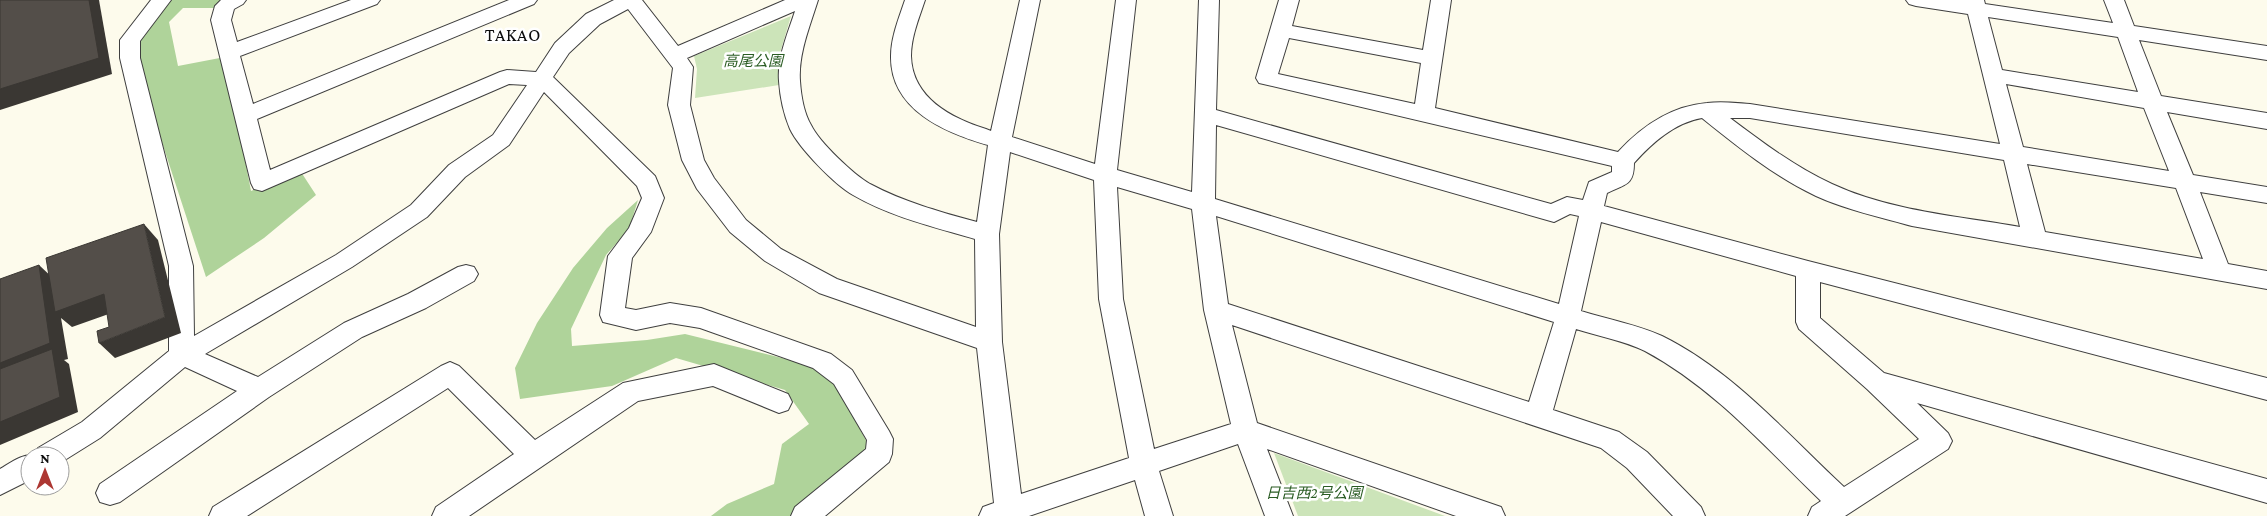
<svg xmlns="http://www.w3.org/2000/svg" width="2267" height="516" font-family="'Crimson Pro','Noto Sans JP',serif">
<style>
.green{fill:#cce4b9}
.forest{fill:#afd39a}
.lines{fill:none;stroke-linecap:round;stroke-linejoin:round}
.minor-casing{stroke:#3f3f3f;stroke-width:2}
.minor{fill:#fff;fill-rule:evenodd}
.shaded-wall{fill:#3a3733}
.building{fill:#534e49;stroke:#3a3733}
.labels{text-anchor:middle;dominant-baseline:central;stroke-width:5;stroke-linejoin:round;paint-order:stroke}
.park-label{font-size:15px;font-style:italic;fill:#2a5c23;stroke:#fff}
.quarter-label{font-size:18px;letter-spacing:1px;fill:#0c0c0c;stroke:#fff}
</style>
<rect width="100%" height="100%" fill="#fdfbec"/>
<g class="green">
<polygon points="791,16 780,53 779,85 695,98 697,69 694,56"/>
<polygon points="1274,453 1445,516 1298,516"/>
</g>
<g class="forest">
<polygon points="166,0 231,0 218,8 183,8 169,22 178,66 225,57 251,191 301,172 316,195 264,238 206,277 138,69 136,37"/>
<polygon points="638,200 629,229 606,255 571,329 572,346 647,340 685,334 818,367 835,383 869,446 863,459 795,516 711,516 727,504 774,484 782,444 809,424 785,390 676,358 612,386 520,399 515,368 537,323 573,268 607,228"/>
</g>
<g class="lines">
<g class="minor-casing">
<g id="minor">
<path d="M151,0h20l-31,41v17l53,208 1,70 142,-81 75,-50 38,-40 44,-30 34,-50 -18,-1 -247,107 -8,-2 -3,-6 -40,-163 4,-14 6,-6h25l-3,4 -9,5 -3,11 6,22 114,-42h29l-3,4 -137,52 13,48 256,-104h28l-3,4 -277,115 13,51 230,-98 7,-2 29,2 19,-29 31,-29 28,-14h28l36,46 107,-46h33c-8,26 -20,54 -18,81 1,15 4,32 11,44 8,17 43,50 59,59 34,18 70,28 107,38l11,-77c-42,-12 -98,-35 -97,-89 0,-19 8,-38 14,-56h20c-6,18 -14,37 -14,56 1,42 40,62 75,73l5,2 29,-131h20l-28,137 83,27 21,-164h20l-19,170 75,22 7,-192h20l-3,110 335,94 16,-7 16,3 6,-18 23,-10v-6l-353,-83 -3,-5 23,-78h20l-7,26 131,24 8,-50h20l-16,108 183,44c24,-26 53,-46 89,-49 15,-2 29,0 43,1l250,40 -32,-130 -52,-8 -7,-2 -3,-4h78l1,4 128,19 -9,-23h20l10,26 133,20v14l-128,-20 22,56 106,17v16l-100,-17 26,63 74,12v16l-67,-11 28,72 39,7v18l-355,-63c-32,-9 -65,-16 -96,-30 -42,-20 -78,-49 -114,-78 -28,5 -50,25 -68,45 0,22 -8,21 -27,30l-3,13 204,55 459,117v22l-447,-118v36l64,55 383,106v24l-350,-100 31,30 4,8 -4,8 -103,67h-37l4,-9 9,-6c-55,-53 -107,-113 -176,-150 -20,-10 -47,-15 -69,-22l-23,81 66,22 28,20 54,55 4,9h-32l-46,-48 -26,-20 -369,-123 25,98 244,84 4,9h-49l-189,-67 26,67h-28l-27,-72 -79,27 14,45h-28l-10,-36 -106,36h-50l4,-9 11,-4 -17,-155 -158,-55 -54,-32 -35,-29 -33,-43 -15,-29 -14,-55 5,-37 -45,-59 -28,15 -31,29 -16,24 102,99 9,22 -13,34 -19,26 -7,50 11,2 34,-7 31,5 130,46 21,16 37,61 4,8 -1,15 -3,8 -64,54h-34l4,-9 71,-58 1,-9 -33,-56 -21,-16 -113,-40 -30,-5 -34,7 -33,-8 -3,-7 8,-59 21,-28 13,-30 -5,-12 -93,-94 -35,53 -44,32 -38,40 -75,50 -147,87 53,23 86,-54 64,-29 50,-27 8,-2 8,2 4,7 -4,7 -48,27 -64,29 -93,60 -149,105 -10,3 -10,-3 -4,-9 4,-9 137,-93 -52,-24 -85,71 -40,25v-7h-30v24l-30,15v-26c9,-5 24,-17 35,-13l3,-8 44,-26 87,-71v-85l-49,-208v-18zM795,11c-7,22 -18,46 -16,70 1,16 5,34 11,48 9,19 45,56 63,66 38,22 81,32 122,44l1,88 -139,-48 -56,-30 -35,-29 -32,-42 -10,-18 -14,-55 3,-38 -6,-9zM1988,17l130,20 20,55 -136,-22zM1289,38l132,25 -6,41 -137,-30zM2006,84l138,24 25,63 -146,-24zM1730,118h20l254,42 16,67c-62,-11 -130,-16 -188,-43 -37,-17 -70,-42 -102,-66zM1216,125l338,97 16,-8 9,2 -20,88 -344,-105zM1010,152l84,28 5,119 30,159 -108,36 -19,-152 -3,-108zM2027,164l149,24 27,71 -158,-27zM1117,187l75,22 12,101 27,114 -77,25 -31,-150zM1216,216l338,106 -25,80 -301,-98zM1601,222l195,54v46l3,7 68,60 52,50 -75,48c-57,-53 -111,-116 -182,-151 -24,-11 -55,-17 -81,-25z"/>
<polygon points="450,362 459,366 535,440 623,383 714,364 788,394 792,402 788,410 779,413 713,386 638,401 469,516 432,516 436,507 514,454 448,388 247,516 209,516 213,507 441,366"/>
</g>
</g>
<use href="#minor" class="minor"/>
</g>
<g class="shaded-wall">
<polygon points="89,0 99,0 112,74 0,110 0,89"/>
<polygon points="144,224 158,240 181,333 115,358 99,343 165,317"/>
<polygon points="39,265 56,281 104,294 120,310 72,327 61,318 68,359 64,360 69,364 78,412 0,445 0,363"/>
</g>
<g class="building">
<polygon points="0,0 89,0 99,58 0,89"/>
<polygon points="144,224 165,317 99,343 97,331 109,327 104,294 55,312 46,258"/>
<polygon points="39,265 50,343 0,363 0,279"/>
<polygon points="52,349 60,397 0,422 0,369"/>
</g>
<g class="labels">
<g class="park-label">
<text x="753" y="61">高尾公園</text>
<text x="1314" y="493">日吉西2号公園</text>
</g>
<g class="quarter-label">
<text x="513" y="35">TAKAO</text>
</g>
</g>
<g transform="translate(45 471)"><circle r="24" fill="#ffffff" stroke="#9e9e9e"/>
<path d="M0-4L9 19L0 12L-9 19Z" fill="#ad3732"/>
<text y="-8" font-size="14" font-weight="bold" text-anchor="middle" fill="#0c0c0c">N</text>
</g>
</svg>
